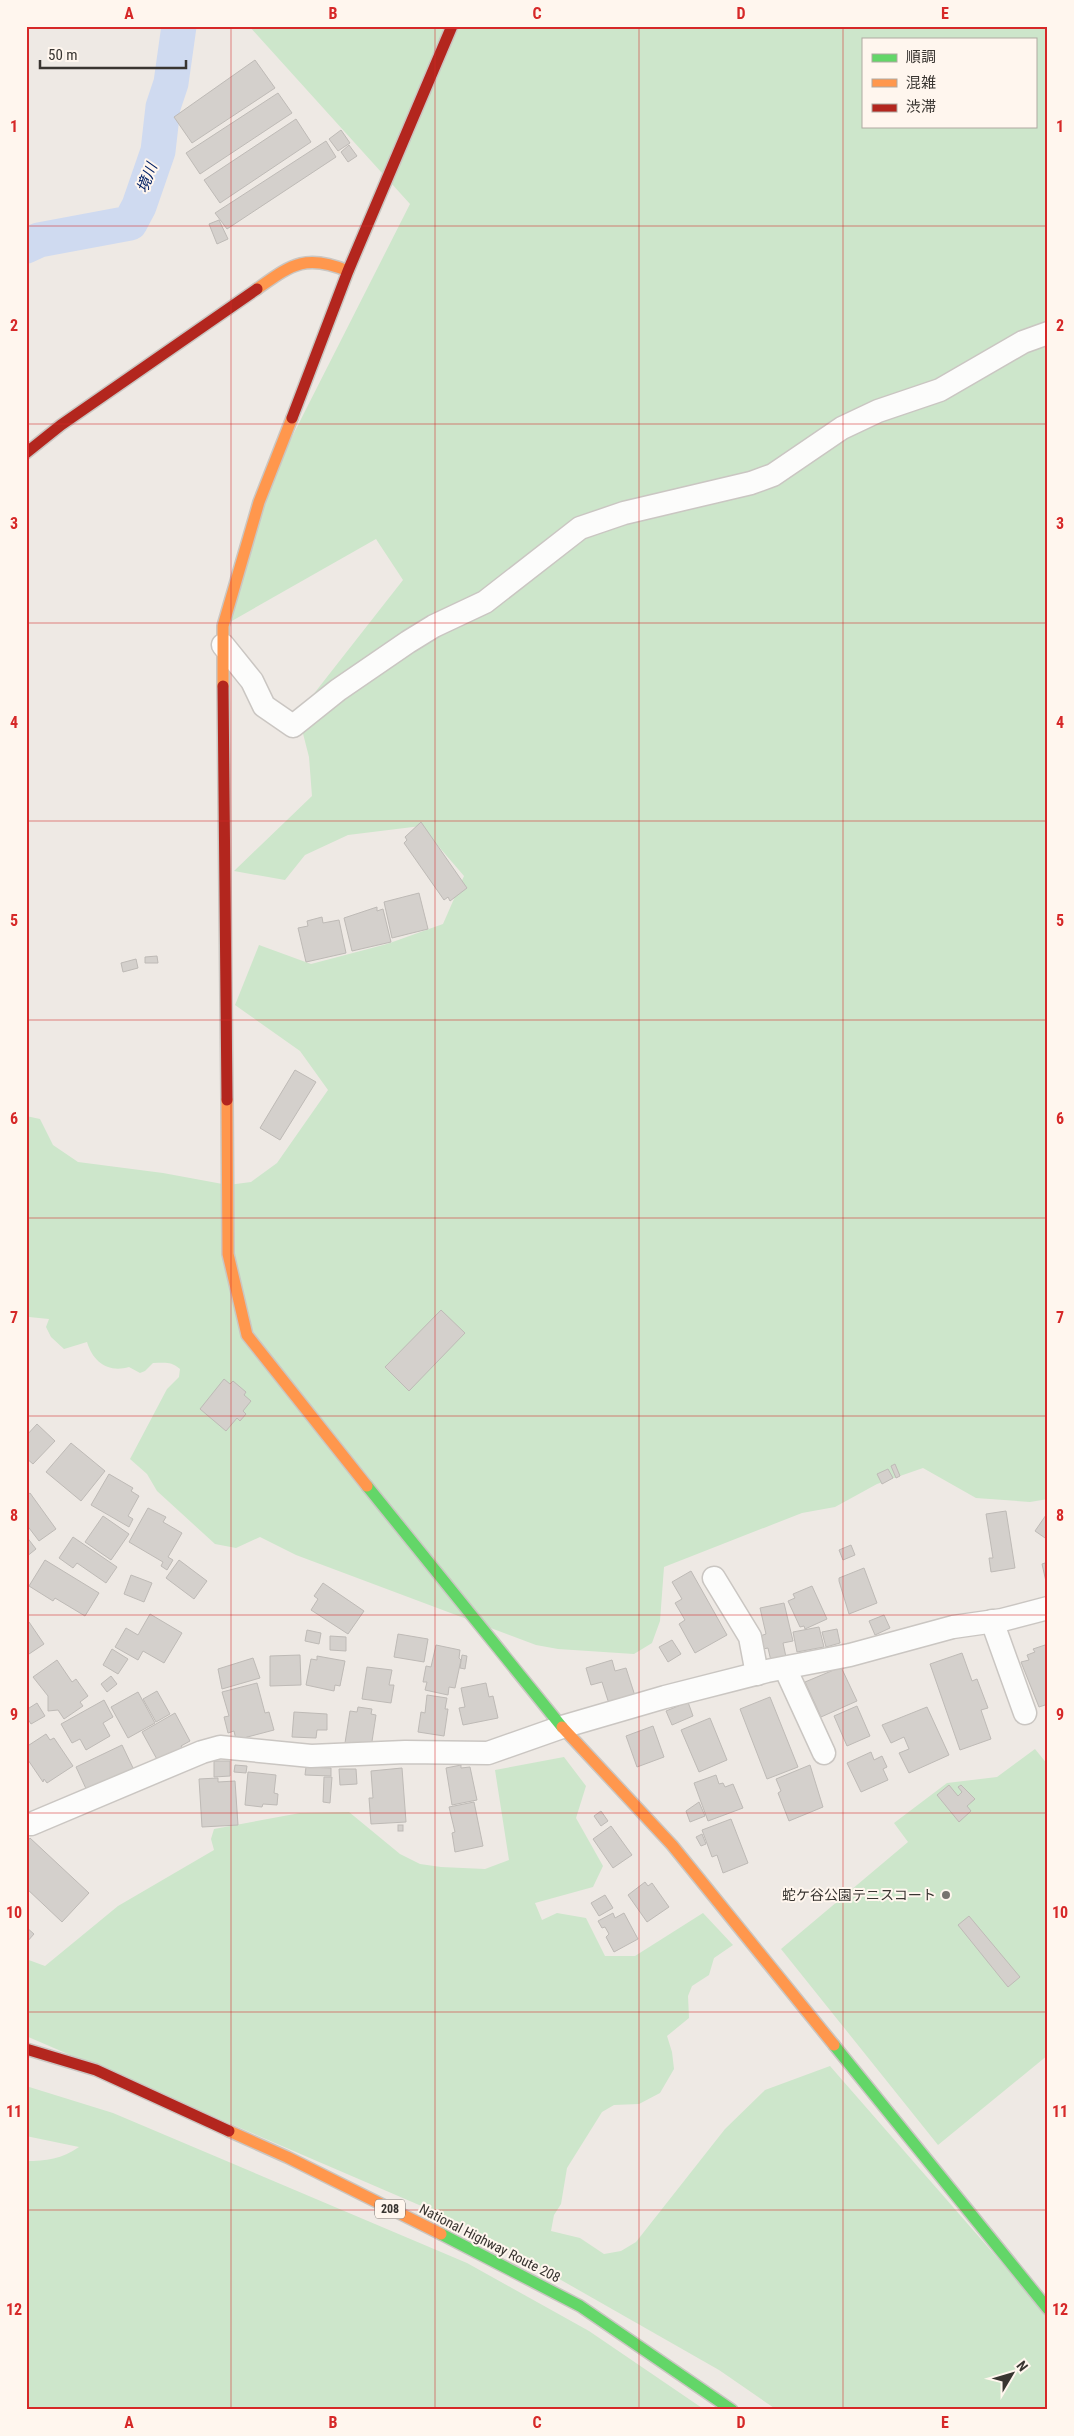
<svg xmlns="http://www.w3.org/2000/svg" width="1074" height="2436" font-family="'Roboto Condensed','Noto Sans JP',sans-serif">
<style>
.green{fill:#cde6cb;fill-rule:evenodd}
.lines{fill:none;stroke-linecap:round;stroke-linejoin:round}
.river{stroke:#cfdaf0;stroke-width:35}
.building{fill:#d4d0cc;stroke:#bebab6}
.street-casing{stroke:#cac6c2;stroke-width:25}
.fast-casing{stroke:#cac6c2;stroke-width:14}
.slow-casing{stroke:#cac6c2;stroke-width:14}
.jam-casing{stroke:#cac6c2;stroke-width:14}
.street{stroke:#fcfcfb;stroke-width:22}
.fast{stroke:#63d668;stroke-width:11}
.slow{stroke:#ff974d;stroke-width:11}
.jam{stroke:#b3261e;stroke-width:11}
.grid{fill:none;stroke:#d62828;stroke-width:1;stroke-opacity:0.55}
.poi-dot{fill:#787470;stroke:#fff6ee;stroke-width:2}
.labels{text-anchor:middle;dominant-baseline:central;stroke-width:4;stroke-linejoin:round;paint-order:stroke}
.shield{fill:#fff6ee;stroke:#746f6a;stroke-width:1}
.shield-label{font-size:12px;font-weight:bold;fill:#393531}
.poi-label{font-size:14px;fill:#393531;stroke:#fff6ee;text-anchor:end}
.street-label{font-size:14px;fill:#393531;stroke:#fff6ee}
.water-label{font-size:15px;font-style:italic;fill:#032165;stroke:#fff6ee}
.neatline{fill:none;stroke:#d62828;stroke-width:2}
.grid-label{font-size:16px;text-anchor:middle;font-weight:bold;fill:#d62828}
</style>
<rect width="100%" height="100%" fill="#eee9e4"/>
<g class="green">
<path d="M249,26h799v1473l-18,3 -54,-4 -53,-30 -46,16 -42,23 -33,6 -138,54 -4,54 -8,22 -18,11 -76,-5 -22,-4 -240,-90 -36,-18 -24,11 -21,-4 -58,-53 -10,-17 -17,-15 37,-70 12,-12 1,-8c-9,-8 -16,-6 -27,-6l-8,8 -5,2 -11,-6c-21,6 -36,-5 -42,-25l-23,7 -13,-12 -5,-10 3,-8 -20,-2 -3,2v-203l14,3 13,26 25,17 85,11 65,12 23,-3 26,-19 51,-73 -28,-39 -65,-46 24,-60 52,19 76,-20 56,-20 21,-48 -43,-50 -73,9 -43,20 -20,25 -51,-9 78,-75 -3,-39 -11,-43 105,-134 -27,-41 -153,87 36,-124 151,-298zM863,39h172v87h-172z"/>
<polygon points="1035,1749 1048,1765 1048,2055 938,2145 781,1949 908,1842 894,1823 947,1783 997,1777"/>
<polygon points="564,1757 586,1786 576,1818 603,1866 593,1887 535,1903 542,1920 557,1913 586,1918 605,1956 635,1956 703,1913 733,1945 714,1958 709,1975 692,1986 688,1996 689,2018 667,2036 672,2052 674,2069 660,2093 639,2104 614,2105 602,2112 567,2168 561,2204 554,2215 551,2231 580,2238 604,2254 621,2251 636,2242 725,2129 765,2090 830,2066 1048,2316 1048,2410 777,2410 719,2370 461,2223 26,2036 26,1959 45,1966 118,1906 214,1850 211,1839 214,1829 300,1813 349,1812 400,1854 420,1864 441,1867 485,1869 509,1860 495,1770"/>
<path d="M26,2086l87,27 354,150 122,68 116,79h-679v-249c20,0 36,-2 53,-14l-53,-11z"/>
</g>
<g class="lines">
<polyline class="river" points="26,246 39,240 130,223 139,206 158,151 163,107 171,83 179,26"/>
</g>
<g class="building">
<polygon points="255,60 275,88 192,143 174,117"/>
<polygon points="278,93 292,113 200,174 186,153"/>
<polygon points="296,119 311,142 220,203 204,180"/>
<polygon points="341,130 350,143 338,151 329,139"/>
<polygon points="326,141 336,157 227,229 215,213"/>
<polygon points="349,145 357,156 348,162 341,152"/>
<polygon points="219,220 228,239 217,244 209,224"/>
<polygon points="421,822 467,888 450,901 448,897 444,900 404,843 407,840 405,837"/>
<polygon points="419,893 428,929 392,938 384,902"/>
<polygon points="377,907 377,911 383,909 391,942 352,951 344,918"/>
<polygon points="322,917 323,923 339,920 346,953 306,962 298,928 308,926 307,921"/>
<polygon points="157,956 158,963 145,963 145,957"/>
<polygon points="136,959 138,968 123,972 121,963"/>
<polygon points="295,1070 316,1082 280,1140 260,1128"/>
<polygon points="441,1310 465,1333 409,1391 385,1367"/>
<polygon points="224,1379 230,1384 233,1381 246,1392 244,1395 251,1401 243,1411 246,1414 240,1421 237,1418 226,1431 200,1409"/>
<polygon points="37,1424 55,1441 33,1464 26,1458 26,1436"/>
<polygon points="71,1443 105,1471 81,1501 46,1472"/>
<polygon points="895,1464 900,1476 896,1478 891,1466"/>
<polygon points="888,1469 893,1478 882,1484 877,1474"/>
<polygon points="109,1474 133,1488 131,1491 139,1496 128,1516 133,1519 129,1527 91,1505"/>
<polygon points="30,1493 56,1529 39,1541 26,1524 26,1496"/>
<polygon points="148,1508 166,1517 163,1522 182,1533 168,1557 173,1560 167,1570 161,1566 163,1562 129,1542"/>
<polygon points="1006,1511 1015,1568 991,1572 989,1558 993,1558 986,1514"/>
<polygon points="1046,1515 1048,1515 1048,1540 1035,1531"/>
<polygon points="103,1516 129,1534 111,1560 85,1542"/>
<polygon points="26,1536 36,1549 26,1557"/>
<polygon points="73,1537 117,1567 106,1583 77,1563 73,1568 59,1558"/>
<polygon points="851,1545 855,1555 843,1560 839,1550"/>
<polygon points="45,1560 99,1593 85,1616 55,1598 53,1601 29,1586"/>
<polygon points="179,1560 207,1581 194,1599 166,1578"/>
<polygon points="1048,1562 1048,1586 1047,1586 1042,1564"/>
<polygon points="864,1568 877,1603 849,1614 839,1581 839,1578"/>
<polygon points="691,1571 727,1635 695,1653 679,1624 685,1620 675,1603 682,1599 672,1582"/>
<polygon points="131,1575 152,1583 144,1602 124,1594"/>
<polygon points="323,1583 364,1611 348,1634 311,1610 318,1599 314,1596"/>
<polygon points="812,1586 827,1619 805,1629 804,1626 800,1627 788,1601 795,1598 793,1594"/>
<polygon points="784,1603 793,1641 783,1643 786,1657 771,1661 768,1648 763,1649 760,1636 766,1634 760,1608"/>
<polygon points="150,1614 182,1633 164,1663 143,1651 138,1660 115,1647 126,1628 138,1635"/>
<polygon points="884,1615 890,1628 875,1635 869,1621"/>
<polygon points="29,1622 44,1644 26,1656 26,1624"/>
<polygon points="819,1627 824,1647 797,1652 793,1632"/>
<polygon points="837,1629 840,1643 826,1647 822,1632"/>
<polygon points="307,1630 321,1633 319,1644 305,1641"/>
<polygon points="398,1634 428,1639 424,1662 394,1657"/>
<polygon points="330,1636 346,1637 346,1651 330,1650"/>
<polygon points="672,1640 681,1654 668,1662 659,1647"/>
<polygon points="1048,1644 1048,1704 1039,1707 1021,1662 1029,1660 1027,1655 1035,1652 1033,1649"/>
<polygon points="436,1645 460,1650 459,1658 461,1660 455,1688 449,1687 448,1695 425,1690 427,1682 423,1682 426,1666 431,1667"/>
<polygon points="112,1649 128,1659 118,1674 103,1665"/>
<polygon points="962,1653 972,1681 977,1679 988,1708 981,1710 991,1739 960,1750 930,1664"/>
<polygon points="300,1655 301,1685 270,1686 270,1656"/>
<polygon points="462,1655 467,1656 465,1669 460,1668"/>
<polygon points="317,1656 345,1661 340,1686 335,1685 334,1691 306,1685 311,1659 317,1660"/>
<polygon points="253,1658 260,1678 222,1689 218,1669"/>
<polygon points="57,1660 72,1682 76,1679 88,1696 80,1702 83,1706 64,1719 58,1710 48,1711 48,1696 33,1677"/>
<polygon points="612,1660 615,1671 626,1668 636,1699 610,1707 602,1682 591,1685 586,1668"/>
<polygon points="367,1667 392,1670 389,1685 394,1685 391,1703 362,1699"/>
<polygon points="841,1667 857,1701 821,1717 805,1682"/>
<polygon points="111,1676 117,1684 107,1692 101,1684"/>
<polygon points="257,1683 265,1713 269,1712 274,1730 236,1740 234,1731 228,1733 224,1717 229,1716 222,1692"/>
<polygon points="486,1683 489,1697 493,1696 498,1718 463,1725 459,1708 465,1707 461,1688"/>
<polygon points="157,1691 170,1714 156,1722 143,1699"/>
<polygon points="138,1692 155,1723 128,1738 111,1707"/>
<polygon points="427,1695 447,1698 445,1709 448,1709 444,1736 418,1732 421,1712 425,1713"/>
<polygon points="770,1697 798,1767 767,1779 740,1709"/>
<polygon points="104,1700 113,1717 103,1723 110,1736 86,1750 80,1739 72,1743 61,1724"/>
<polygon points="688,1702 693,1716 672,1725 666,1711"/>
<polygon points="37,1703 45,1716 31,1724 26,1716 26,1710"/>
<polygon points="857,1706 870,1736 847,1746 834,1716"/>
<polygon points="358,1707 372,1709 371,1714 376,1715 371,1748 345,1743 350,1711 357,1712"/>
<polygon points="927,1707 949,1755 909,1773 899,1753 909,1749 904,1737 891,1743 882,1725"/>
<polygon points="294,1712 327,1714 327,1730 317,1730 316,1738 292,1737"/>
<polygon points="175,1713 190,1741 181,1746 183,1749 159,1763 142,1732"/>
<polygon points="710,1718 727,1760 699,1772 681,1730"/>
<polygon points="653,1726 664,1757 637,1767 626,1736"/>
<polygon points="46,1734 50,1740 54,1738 73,1766 47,1783 44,1779 43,1782 26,1757 26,1747"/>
<polygon points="122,1745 134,1770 88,1793 76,1767"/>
<polygon points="871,1752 874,1760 882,1756 887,1767 883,1769 888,1780 861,1792 847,1763"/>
<polygon points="214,1761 230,1761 230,1776 214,1777"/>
<polygon points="235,1765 247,1766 246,1773 234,1772"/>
<polygon points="461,1765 461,1768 470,1767 477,1800 452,1805 446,1768"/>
<polygon points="810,1765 823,1807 789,1821 778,1793 781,1791 776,1779"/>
<polygon points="306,1767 331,1768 331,1776 305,1775"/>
<polygon points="402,1768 406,1822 371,1824 369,1798 373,1798 371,1771"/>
<polygon points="339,1769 356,1769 357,1784 340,1785"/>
<polygon points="248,1772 276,1775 274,1793 278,1794 277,1805 263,1804 262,1807 245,1805"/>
<polygon points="716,1775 719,1784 723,1783 725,1787 733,1784 743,1808 708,1821 694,1783"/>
<polygon points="324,1777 332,1777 330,1803 323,1802"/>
<polygon points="218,1778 218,1782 235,1781 238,1825 202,1827 199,1779"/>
<polygon points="949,1785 958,1796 962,1792 958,1787 961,1785 975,1799 967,1806 971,1811 959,1822 937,1795"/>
<polygon points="474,1802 483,1846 455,1852 452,1833 455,1832 449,1807"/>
<polygon points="699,1802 705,1816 690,1822 686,1811"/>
<polygon points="601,1811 608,1821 601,1826 594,1816"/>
<polygon points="731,1819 748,1863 723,1873 717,1855 712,1857 702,1830"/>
<rect x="398" y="1825" width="5" height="6"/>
<polygon points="611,1826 632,1855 613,1868 593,1839"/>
<polygon points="702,1834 706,1844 701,1846 696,1837"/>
<polygon points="30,1838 89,1893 62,1922 26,1888 26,1843"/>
<polygon points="645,1882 648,1886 652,1883 669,1907 647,1922 628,1895"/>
<polygon points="605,1895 613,1908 599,1916 591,1903"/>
<polygon points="613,1913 615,1918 624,1913 638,1939 614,1952 606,1937 609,1934 605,1927 602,1928 598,1921"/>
<polygon points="969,1916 1020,1977 1008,1987 958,1925"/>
<polygon points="26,1927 34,1934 26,1943"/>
</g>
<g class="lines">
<g class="street-casing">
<g id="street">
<polyline points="223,645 252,681 264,706 293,726 338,690 408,642 434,626 485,602 580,528 624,513 751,483 773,475 842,428 878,411 940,390 1023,342 1048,333"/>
<polyline points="714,1578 750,1637 757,1674"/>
<polyline points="992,1621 1025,1713"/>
<polyline points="785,1668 824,1753"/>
<polyline points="26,1824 31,1824 202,1752 220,1747 311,1756 405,1752 488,1753 562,1727 665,1697 767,1671 850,1655 953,1627 1002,1620 1048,1608"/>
</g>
</g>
<g class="fast-casing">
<g id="fast">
<polyline points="367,1486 562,1727"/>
<polyline points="834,2045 1048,2309"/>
<polyline points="441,2234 580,2306 732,2410"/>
</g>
</g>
<g class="slow-casing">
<g id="slow">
<path d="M257,289c34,-24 48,-36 91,-18"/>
<polyline points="223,686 223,626 259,502 292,418"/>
<polyline points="227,1100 228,1254 247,1335 367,1486"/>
<polyline points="562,1727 672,1845 834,2045"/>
<polyline points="229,2131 287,2157 441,2234"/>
</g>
</g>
<g class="jam-casing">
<g id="jam">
<polyline points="292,418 348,271 452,26"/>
<polyline points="26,453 61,425 257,289"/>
<polyline points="223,686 227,1100"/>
<polyline points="26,2049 96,2070 229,2131"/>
</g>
</g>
<use href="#street" class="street"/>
<use href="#fast" class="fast"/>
<use href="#slow" class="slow"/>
<use href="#jam" class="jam"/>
</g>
<path class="grid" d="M231,26v2384M435,26v2384M639,26v2384M843,26v2384M26,226h1022M26,424h1022M26,623h1022M26,821h1022M26,1020h1022M26,1218h1022M26,1416h1022M26,1615h1022M26,1813h1022M26,2012h1022M26,2210h1022"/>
<circle class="poi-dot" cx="946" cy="1895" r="5"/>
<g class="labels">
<rect class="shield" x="375" y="2199.5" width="30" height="19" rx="4"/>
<g class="shield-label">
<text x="390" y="2209">208</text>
</g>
<g class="poi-label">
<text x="936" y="1895">蛇ケ谷公園テニスコート</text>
</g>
<g class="street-label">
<text transform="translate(490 2243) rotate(27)">National Highway Route 208</text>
</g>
<g class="water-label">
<text transform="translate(147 178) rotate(-69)">境川</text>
</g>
</g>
<rect width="1074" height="2436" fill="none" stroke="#fff6ee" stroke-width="55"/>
<rect x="862" y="38" width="175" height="90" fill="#fff6ee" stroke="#b0a9a2"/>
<rect x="872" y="54" width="25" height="8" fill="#63d668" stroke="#b0a9a2"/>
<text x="906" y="62" font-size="15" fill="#393531">順調</text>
<rect x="872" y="79" width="25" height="8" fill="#ff974d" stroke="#b0a9a2"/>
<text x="906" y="88" font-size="15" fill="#393531">混雑</text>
<rect x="872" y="104" width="25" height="8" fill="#b3261e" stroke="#b0a9a2"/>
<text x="906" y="112" font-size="15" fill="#393531">渋滞</text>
<g transform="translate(1012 2374) rotate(52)" stroke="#fff6ee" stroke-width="4" paint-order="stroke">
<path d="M0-4L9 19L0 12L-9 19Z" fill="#393531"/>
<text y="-8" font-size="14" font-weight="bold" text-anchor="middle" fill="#393531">N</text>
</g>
<path d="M40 60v8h146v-8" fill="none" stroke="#393531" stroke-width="2.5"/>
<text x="48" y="60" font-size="15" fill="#393531" stroke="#fff6ee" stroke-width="4" paint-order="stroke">50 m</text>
<rect x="28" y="28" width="1018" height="2380" class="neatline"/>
<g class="grid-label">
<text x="129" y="19">A</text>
<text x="333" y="19">B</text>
<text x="537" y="19">C</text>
<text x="741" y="19">D</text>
<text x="945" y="19">E</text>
<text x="14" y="132">1</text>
<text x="1060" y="132">1</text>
<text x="14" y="331">2</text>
<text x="1060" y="331">2</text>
<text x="14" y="529">3</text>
<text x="1060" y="529">3</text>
<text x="14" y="728">4</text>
<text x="1060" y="728">4</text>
<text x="14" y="926">5</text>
<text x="1060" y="926">5</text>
<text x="14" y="1124">6</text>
<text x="1060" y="1124">6</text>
<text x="14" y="1323">7</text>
<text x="1060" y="1323">7</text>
<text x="14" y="1521">8</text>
<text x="1060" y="1521">8</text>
<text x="14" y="1720">9</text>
<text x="1060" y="1720">9</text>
<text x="14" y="1918">10</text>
<text x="1060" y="1918">10</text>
<text x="14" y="2117">11</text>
<text x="1060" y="2117">11</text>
<text x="14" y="2315">12</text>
<text x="1060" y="2315">12</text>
<text x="129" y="2428">A</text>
<text x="333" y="2428">B</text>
<text x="537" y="2428">C</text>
<text x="741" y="2428">D</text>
<text x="945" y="2428">E</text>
</g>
</svg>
